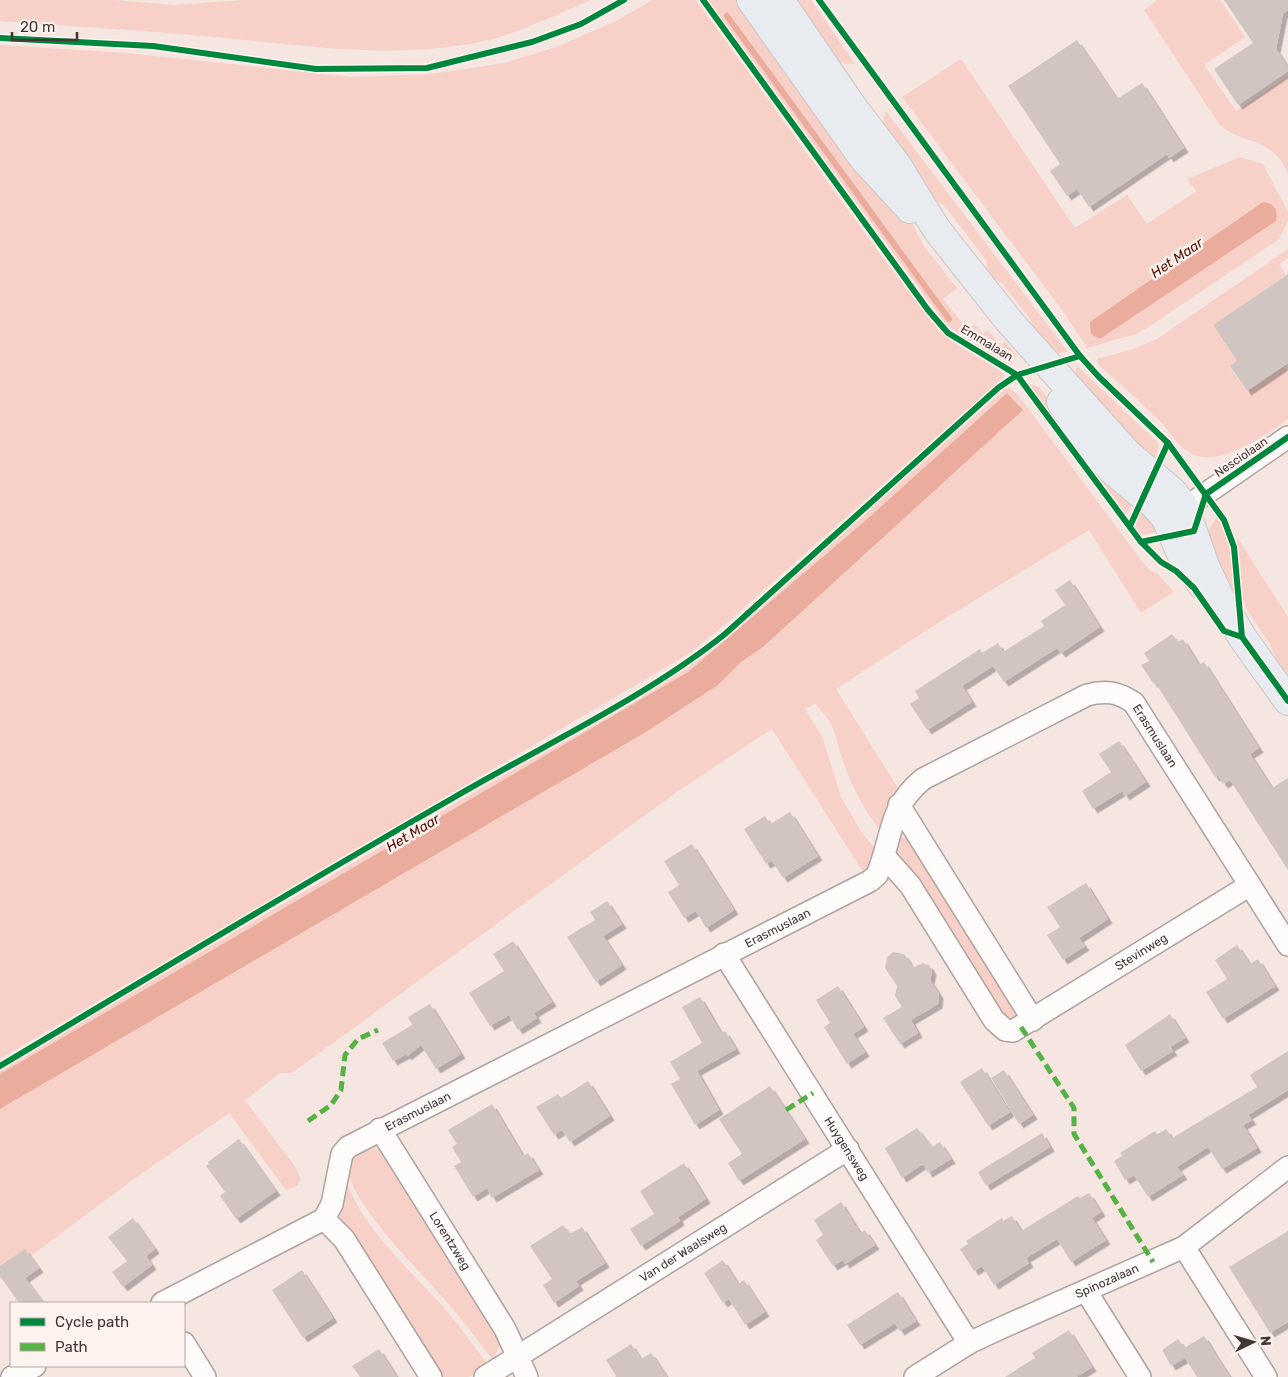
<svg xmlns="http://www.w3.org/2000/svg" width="1288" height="1377" font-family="Rubik,sans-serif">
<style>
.green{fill:#f7d1c8;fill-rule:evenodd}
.water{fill:#e9ac9d}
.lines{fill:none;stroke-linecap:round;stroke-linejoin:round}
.stream{stroke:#e9ac9d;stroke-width:6}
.building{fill:#d1c5c2;filter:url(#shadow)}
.minor-casing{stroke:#ada29f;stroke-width:24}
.major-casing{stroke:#cec6c4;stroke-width:30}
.minor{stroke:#fefbfb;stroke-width:21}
.major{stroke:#e8ebf0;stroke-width:28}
.quiet{stroke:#57b246;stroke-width:5;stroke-dasharray:10 5;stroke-linecap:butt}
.cycleway-casing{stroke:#fff3f0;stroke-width:9}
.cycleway{stroke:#00873e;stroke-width:6}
.labels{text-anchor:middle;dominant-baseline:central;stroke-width:5;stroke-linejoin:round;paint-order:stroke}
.street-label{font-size:12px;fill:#413633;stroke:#fff3f0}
.water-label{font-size:14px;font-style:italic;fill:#550e00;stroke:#fff3f0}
</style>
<defs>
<filter id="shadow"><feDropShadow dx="4.5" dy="4.5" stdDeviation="0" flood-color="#0004"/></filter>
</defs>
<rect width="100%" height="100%" fill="#f6e6e2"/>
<g class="green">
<path d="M0,0h115l59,5 68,-5h349c-39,16 -79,37 -121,44 -89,15 -177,0 -267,-8 -67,-6 -135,-10 -203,-15z"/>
<polygon points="653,0 696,0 877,250 939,331 957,345 1001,371 1005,376 730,620 690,653 0,1059 0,45 127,53 351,77 430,74 505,63 556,47 616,21"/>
<polygon points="707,0 742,0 908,215 923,245 957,288 943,299 968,330 974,324 983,334 988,330 1001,345 1005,342 1014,352 1013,363 1009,365 966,340 944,322"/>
<polygon points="784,0 811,0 855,64 834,62"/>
<path d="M1157,0h63l25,37 -41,28 32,46 52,-35v98c-17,-40 -44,-27 -69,-50l-75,-114z"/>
<path d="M961,59l114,169 52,-33 20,29 49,-33 -9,-12 53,-22 23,7 25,48v9l-9,18 -132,89 -11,6 -49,14 -25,-38 -160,-213zM1276,221l-176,118 -5,-1z"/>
<polygon points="886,111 1068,352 1052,353 1033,335 1032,321 1002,283 993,278 987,271 986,260 944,205 931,200 882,124"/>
<path d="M1288,249v9l-9,6 7,11 -73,50 24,36 -7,6 16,24 37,-25 5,6v47c-22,16 -69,49 -96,35 -14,-7 -22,-22 -32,-33 -20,-19 -41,-38 -62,-57l-1,-5 36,-10 24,-10z"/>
<polygon points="1077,366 1157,442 1159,447 1151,466 1074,379"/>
<polygon points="1028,383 1039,387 1074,433 1136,496 1126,515 1123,514 1026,384"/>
<path d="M1010,388l8,7 126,169 7,7 6,2 17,19 -33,21 -52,-83 -159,98 -94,61 62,99 -9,14 -7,30c-18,-21 -31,-47 -40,-74 -9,-27 -5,-31 -27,-54l-10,5 17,27 19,61 21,36 16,19 -13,23 -93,-146 -95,63 -385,281h-12l-35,27 49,65 7,14 -4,7 -11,4 -57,-77 -98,68 -131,98v-170l646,-377 72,-47 23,-23 22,-15 260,-237 -16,-17 -141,127 -178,152 -688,402v-5l687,-401 80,-68 238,-211z"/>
<polygon points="1145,504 1166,530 1142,535 1134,532 1133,528"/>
<polygon points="1217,516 1230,541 1236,602 1204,538"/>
<polygon points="1237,537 1288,617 1288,679 1278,663 1270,644 1246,608 1241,595"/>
<polygon points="902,837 909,839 1016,1009 1018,1017 1016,1022 1003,1020 899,857 896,849 897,841"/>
<path d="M368,1147l14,3 117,188v9l-6,13c-16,-20 -31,-41 -48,-60 -21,-25 -107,-107 -96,-140 3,-7 12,-10 19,-13z"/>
<path d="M345,1178c18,52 63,89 99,130 16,18 30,38 44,57l-19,12h-27l-101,-155 -2,-12z"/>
</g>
<g class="water">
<path d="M1263,202c12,2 15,7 13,19l-176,118 -9,-5 -1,-12z"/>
<polygon points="1007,393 1023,410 763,647 741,662 718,685 646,732 0,1109 0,1074 688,672 866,520"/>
</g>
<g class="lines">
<polyline class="stream" points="727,16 949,319"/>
</g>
<g class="building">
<polygon points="1224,0 1288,0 1288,10 1283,14 1276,49 1288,67 1288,71 1238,105 1214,69 1253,43"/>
<polygon points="1077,40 1117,99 1142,83 1184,148 1169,158 1167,154 1089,207 1077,189 1067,196 1050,171 1060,164 1008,86"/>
<polygon points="1288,274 1288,363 1247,391 1230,366 1237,361 1213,325"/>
<polygon points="1070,580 1100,627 1061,653 1057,648 1004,682 993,666 962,686 972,702 927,730 910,704 919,698 915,691 980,649 982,653 998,643 1003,652 1044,626 1041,621 1065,605 1055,590"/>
<polygon points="1172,634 1178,642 1183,639 1199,665 1204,662 1259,748 1250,754 1272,788 1288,778 1288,870 1230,780 1223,784 1218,775 1215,777 1155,682 1153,683 1141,665 1149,661 1144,653"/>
<polygon points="1119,741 1146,782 1125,796 1122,791 1093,809 1082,791 1111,772 1099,754"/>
<polygon points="790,812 818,856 783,878 772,861 766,864 744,829 765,816 770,824"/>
<polygon points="692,844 734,910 706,928 696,911 684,918 668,892 679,885 664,861"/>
<polygon points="1086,883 1108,919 1079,938 1085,946 1063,960 1047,935 1060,927 1047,907"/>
<polygon points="607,901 622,924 603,936 622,965 596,982 567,937 595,920 590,912"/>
<polygon points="513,941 552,1002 534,1013 537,1018 518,1030 509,1015 490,1026 469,993 504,971 493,954"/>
<polygon points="1237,945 1250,964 1258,959 1275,986 1223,1019 1206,992 1227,979 1215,960"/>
<polygon points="893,952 904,954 913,968 922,963 929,965 932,971 930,980 939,994 938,1004 911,1020 918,1033 900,1044 883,1018 902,1007 895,996 897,986 885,968 887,957"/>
<polygon points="838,986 864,1027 853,1034 865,1052 847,1064 824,1027 830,1023 816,1000"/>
<polygon points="700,997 721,1033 725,1031 736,1049 697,1071 719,1110 695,1125 671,1084 680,1079 670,1062 702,1043 682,1007"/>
<polygon points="430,1004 461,1054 436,1069 421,1045 407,1056 406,1054 393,1061 382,1043 412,1025 408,1017"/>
<polygon points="1170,1014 1185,1038 1170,1047 1173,1051 1141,1071 1125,1045"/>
<polygon points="1288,1051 1288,1090 1248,1115 1252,1120 1243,1125 1257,1148 1222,1169 1208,1147 1177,1167 1183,1175 1148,1197 1134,1175 1125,1180 1114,1161 1122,1156 1120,1153 1155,1131 1157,1134 1166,1129 1172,1138 1257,1087 1250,1075"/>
<polygon points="982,1068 1010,1112 988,1126 960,1082"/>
<polygon points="1004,1070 1033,1115 1019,1124 991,1078"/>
<polygon points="588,1081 610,1116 570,1142 562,1130 554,1135 536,1107 558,1094 561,1098"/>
<polygon points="770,1086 805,1139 739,1181 728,1163 742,1154 719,1119"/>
<polygon points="492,1104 523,1156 528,1153 539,1170 492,1198 487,1188 473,1197 454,1166 461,1162 452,1147 457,1144 448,1130"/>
<polygon points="917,1128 932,1147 940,1142 951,1159 928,1173 923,1164 902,1178 885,1148"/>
<polygon points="1042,1133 1050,1147 986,1186 978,1172"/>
<polygon points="239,1139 276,1191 236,1219 220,1196 225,1192 206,1166 209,1164 208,1162"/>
<polygon points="684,1163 706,1199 678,1217 680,1221 641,1246 630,1229 654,1214 640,1191"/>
<polygon points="1089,1193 1101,1212 1092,1218 1106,1240 1071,1262 1057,1239 1026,1258 1029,1263 994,1285 982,1266 974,1271 960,1249 968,1244 966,1241 1002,1218 1003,1221 1012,1216 1021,1231 1078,1196 1080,1198"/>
<polygon points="841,1202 860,1233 865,1230 875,1245 845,1264 843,1260 833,1266 816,1240 823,1235 814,1220"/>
<polygon points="133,1218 155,1249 146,1256 152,1265 123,1287 112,1272 127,1261 108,1237"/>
<polygon points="563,1225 570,1234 582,1227 605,1263 576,1281 579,1286 554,1303 543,1285 552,1279 530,1246"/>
<polygon points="1288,1231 1288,1322 1270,1333 1229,1267"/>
<polygon points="25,1249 39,1268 25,1278 44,1303 19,1303 0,1276 0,1266"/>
<polygon points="723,1260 738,1284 744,1280 765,1312 745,1325 729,1299 723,1303 704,1273"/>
<polygon points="302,1270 333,1318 303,1338 272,1290"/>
<polygon points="898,1292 916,1321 900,1331 895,1323 860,1345 847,1325"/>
<polygon points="1069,1330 1092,1367 1076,1377 1005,1377 1035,1358 1032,1353"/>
<polygon points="1204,1336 1215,1354 1230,1377 1197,1377 1185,1358 1171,1366 1162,1350 1178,1339 1184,1348"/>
<polygon points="631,1344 641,1359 651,1353 667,1377 615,1377 616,1376 606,1360"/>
<polygon points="379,1349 397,1377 360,1377 352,1366"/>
</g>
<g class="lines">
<g class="minor-casing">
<g id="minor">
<polyline points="1171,514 1185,508 1288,437"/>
<polyline points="899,805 1033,1020"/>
<path id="s1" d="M885,857l25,28 84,135 11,10 8,1 237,-146"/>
<path id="s2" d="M724,954l245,389"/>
<path id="s3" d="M380,1129l125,200 22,48"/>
<polyline points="324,1219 344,1239 431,1377"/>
<polyline points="1184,1247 1266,1377"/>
<polyline points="1086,1291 1140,1377"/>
<path id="s4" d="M162,1303l162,-84 8,-15 10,-50 6,-7 522,-266 7,-6c16,-39 11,-67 46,-96l164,-84c18,-5 32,-3 47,8l154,242"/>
<polyline points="184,1343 205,1377"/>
<polyline points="12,1377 35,1366"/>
<path id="s5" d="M485,1377l363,-228"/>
<path id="s6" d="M915,1377l54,-34 32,-15 183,-81 104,-80"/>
</g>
</g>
<g class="major-casing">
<g id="major">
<polyline points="751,0 863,158 910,209"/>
<polyline points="780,0 852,106 897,165 937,230 1009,321 1128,454 1173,492 1185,508 1205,566 1221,600 1242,637 1288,701"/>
<polyline points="1061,402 1092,448 1113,471 1154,505 1165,517 1182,556 1202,585"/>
</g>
</g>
<use href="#minor" class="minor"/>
<use href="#major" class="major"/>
<g class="quiet">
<polyline points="1021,1027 1074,1108 1074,1134 1153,1262"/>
<polyline points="786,1110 813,1093"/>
<polyline points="308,1121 331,1105 341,1090 345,1055 358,1039 378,1030"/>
</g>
<g class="cycleway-casing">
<g id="cycleway">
<polyline points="703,0 928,310 948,333 1017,375 1141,542 1161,562 1176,571 1194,588 1224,631 1242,637"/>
<polyline points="819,0 1080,356 1099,377 1168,443 1224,520 1234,547 1242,637 1288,701"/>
<polyline points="0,38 153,46 316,69 427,68 532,42 581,24 624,0"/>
<polyline points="1206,494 1288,437"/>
<polyline points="1130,526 1168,443"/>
<polyline points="1141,542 1194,531 1206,494"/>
<path d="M0,1066c151,-90 301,-181 453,-268 89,-52 192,-100 272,-164l273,-246 19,-13 63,-19"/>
</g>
</g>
<use href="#cycleway" class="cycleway"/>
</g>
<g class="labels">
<g class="street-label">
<text transform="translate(987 343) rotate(31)">Emmalaan</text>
<text transform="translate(1241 457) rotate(-34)">Nesciolaan</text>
<text stroke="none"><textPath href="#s4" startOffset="1236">Erasmuslaan</textPath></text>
<text stroke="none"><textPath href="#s4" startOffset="742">Erasmuslaan</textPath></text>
<text stroke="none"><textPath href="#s1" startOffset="370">Stevinweg</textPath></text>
<text stroke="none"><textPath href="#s4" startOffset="338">Erasmuslaan</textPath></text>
<text stroke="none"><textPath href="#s2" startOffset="230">Huygensweg</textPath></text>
<text stroke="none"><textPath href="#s3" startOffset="132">Lorentzweg</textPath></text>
<text stroke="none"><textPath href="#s5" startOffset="234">Van der Waalsweg</textPath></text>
<text stroke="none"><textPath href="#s6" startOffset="215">Spinozalaan</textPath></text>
</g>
<g class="water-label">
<text transform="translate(1177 258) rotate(-34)">Het Maar</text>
<text transform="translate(413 833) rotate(-31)">Het Maar</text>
</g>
</g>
<rect x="10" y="1302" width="175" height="65" fill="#fff3f0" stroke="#b3a7a4"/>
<rect x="20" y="1318" width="25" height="8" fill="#00873e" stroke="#b3a7a4"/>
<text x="55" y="1327" font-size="15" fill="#413633">Cycle path</text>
<rect x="20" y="1343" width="25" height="8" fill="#57b246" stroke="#b3a7a4"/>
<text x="55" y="1352" font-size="15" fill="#413633">Path</text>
<g transform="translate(1253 1342) rotate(85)" stroke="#fff3f0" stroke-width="4" paint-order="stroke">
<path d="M0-4L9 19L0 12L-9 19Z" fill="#413633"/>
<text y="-8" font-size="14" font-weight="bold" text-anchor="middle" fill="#413633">N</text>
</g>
<path d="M12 32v8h65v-8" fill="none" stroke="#413633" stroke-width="2.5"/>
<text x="20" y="32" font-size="15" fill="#413633" stroke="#fff3f0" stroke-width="4" paint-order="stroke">20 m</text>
</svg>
